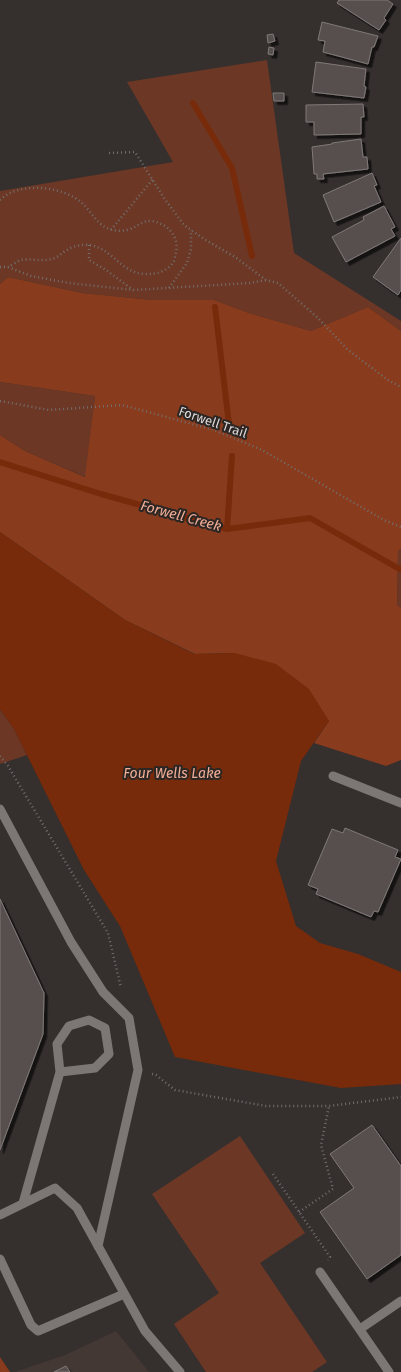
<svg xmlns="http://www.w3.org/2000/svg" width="401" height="1372" font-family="'Fira Sans',sans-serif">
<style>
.built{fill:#433833}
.green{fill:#6c3825}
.forest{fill:#893b1d}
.water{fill:#782b0a}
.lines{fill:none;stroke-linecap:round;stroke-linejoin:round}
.stream{stroke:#782b0a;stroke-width:6}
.building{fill:#56504e;stroke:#7f7977;filter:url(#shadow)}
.path{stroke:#736e6d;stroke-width:2.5;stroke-dasharray:1 3;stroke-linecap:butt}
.lane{stroke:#7c7674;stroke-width:9}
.labels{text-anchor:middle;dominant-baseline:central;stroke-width:4;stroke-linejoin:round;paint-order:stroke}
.street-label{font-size:13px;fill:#ddd9d8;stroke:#2b2624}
.water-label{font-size:14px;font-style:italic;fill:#f1ad95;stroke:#2b2624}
</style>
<defs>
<filter id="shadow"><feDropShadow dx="3.5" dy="3.5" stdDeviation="0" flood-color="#0009"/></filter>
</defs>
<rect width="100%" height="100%" fill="#352f2e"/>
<polygon class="built" points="116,1331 149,1372 15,1372 65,1355"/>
<g class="green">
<polygon points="267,60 294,253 401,321 401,331 368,307 311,331 249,313 214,300 152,300 82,293 8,277 0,284 0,191 173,162 127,82"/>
<polygon points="0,382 95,396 86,477 25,451 0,435"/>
<polygon points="401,549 401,608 397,605 398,551"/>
<polygon points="0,709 14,729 27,755 0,764"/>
<polygon points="240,1136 305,1233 260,1263 327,1362 312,1372 206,1372 174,1324 219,1293 152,1194"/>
</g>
<g class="forest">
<polygon points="8,277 82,293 152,300 214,300 249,313 311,331 368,307 401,331 401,549 398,551 397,605 401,608 401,760 386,766 314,743 329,721 235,653 195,654 125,620 0,532 0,435 25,451 85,477 95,396 0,382 0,284"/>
<polygon points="0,1357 10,1372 0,1372"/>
</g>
<polygon class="water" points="0,532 125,620 194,654 235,653 276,664 309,689 329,721 301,761 276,861 296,926 320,943 358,954 401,972 401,1084 341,1088 175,1057 120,926 84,870 14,729 0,709"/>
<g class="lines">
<g class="stream">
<polyline points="193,103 232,168 252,256"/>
<polyline points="215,307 229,424"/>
<polyline points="0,462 101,494 227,529 310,518 401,570"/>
<polyline points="227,529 232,456"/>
</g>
</g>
<g class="building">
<polygon points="339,0 387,0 393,4 384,18 386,20 379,30 337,3"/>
<polygon points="322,22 378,36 374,47 372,47 368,64 323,52 325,41 318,40"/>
<polygon points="273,34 275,41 268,43 267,35"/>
<polygon points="269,47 274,48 273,55 268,54"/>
<polygon points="316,62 366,69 364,86 366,87 364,98 312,92"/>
<polygon points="273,93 284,93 284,101 274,101"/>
<polygon points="363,104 364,117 361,117 361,134 314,135 314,122 306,122 306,105"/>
<polygon points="361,139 363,157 367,157 368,169 323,174 324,179 317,179 317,174 314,174 312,147 332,144 332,143"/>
<polygon points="372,173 377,185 374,186 381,202 334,222 323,195"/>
<polygon points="384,206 395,227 391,229 395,236 346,262 332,237 364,220 363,217"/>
<polygon points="401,238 401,290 398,295 373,277"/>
<polygon points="345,828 398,850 395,857 401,859 378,912 374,911 371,917 316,894 318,889 308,885 332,829 343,833"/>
<polygon points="0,899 44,993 43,1034 0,1150"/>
<polygon points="372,1125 401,1166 401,1255 367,1279 320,1212 354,1188 330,1154"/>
<polygon points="66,1366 70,1372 54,1372"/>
</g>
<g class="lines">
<g class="path">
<polyline points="109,153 135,152 164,198 184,225 204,239 235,257 266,280 278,283 318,318 348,350 388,380 401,387"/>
<path d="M0,200c19,-19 63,-14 82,3 8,7 15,21 25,25 7,3 16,4 23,1 9,-3 12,-9 22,-8 17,3 29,17 23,35 0,2 -1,6 -3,8 -3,4 -10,8 -15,9 -35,7 -40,-23 -67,-28 -7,-1 -17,1 -23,5 -4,2 -7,5 -10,7 -12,6 -24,1 -36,3 -4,1 -9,5 -13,7"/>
<polyline points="111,230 153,179"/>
<polyline points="89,245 89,260 106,270 133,290"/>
<polyline points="0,267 8,267 31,276 69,283 133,290 250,283 266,280"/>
<polyline points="169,288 187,263 191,249 191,230"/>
<polyline points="0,401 49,410 122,405 214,430 262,450 384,520 401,527"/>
<polyline points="0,756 8,766 108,933 121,988"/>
<polyline points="152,1074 156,1075 175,1090 266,1106 329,1106 401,1097"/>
<polyline points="273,1174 330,1257 328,1260"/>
<polyline points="299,1212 333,1189 321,1145 329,1106"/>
</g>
<g class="lane">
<polyline points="333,776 401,803"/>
<polyline points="0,809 71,942 103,992 129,1018 138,1070 98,1246"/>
<polyline points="23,1203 60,1072 57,1044 69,1026 89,1020 105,1028 109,1054 95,1068 60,1072"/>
<polyline points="0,1215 55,1188 77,1208 145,1331 180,1372"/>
<polyline points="0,1259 31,1325 38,1331 124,1294"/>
<polyline points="320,1272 389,1372"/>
<polyline points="360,1329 401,1301"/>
</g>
</g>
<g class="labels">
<g class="street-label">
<text transform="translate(213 422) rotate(19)">Forwell Trail</text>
</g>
<g class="water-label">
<text transform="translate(181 516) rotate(15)">Forwell Creek</text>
<text x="172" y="773">Four Wells Lake</text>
</g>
</g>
</svg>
